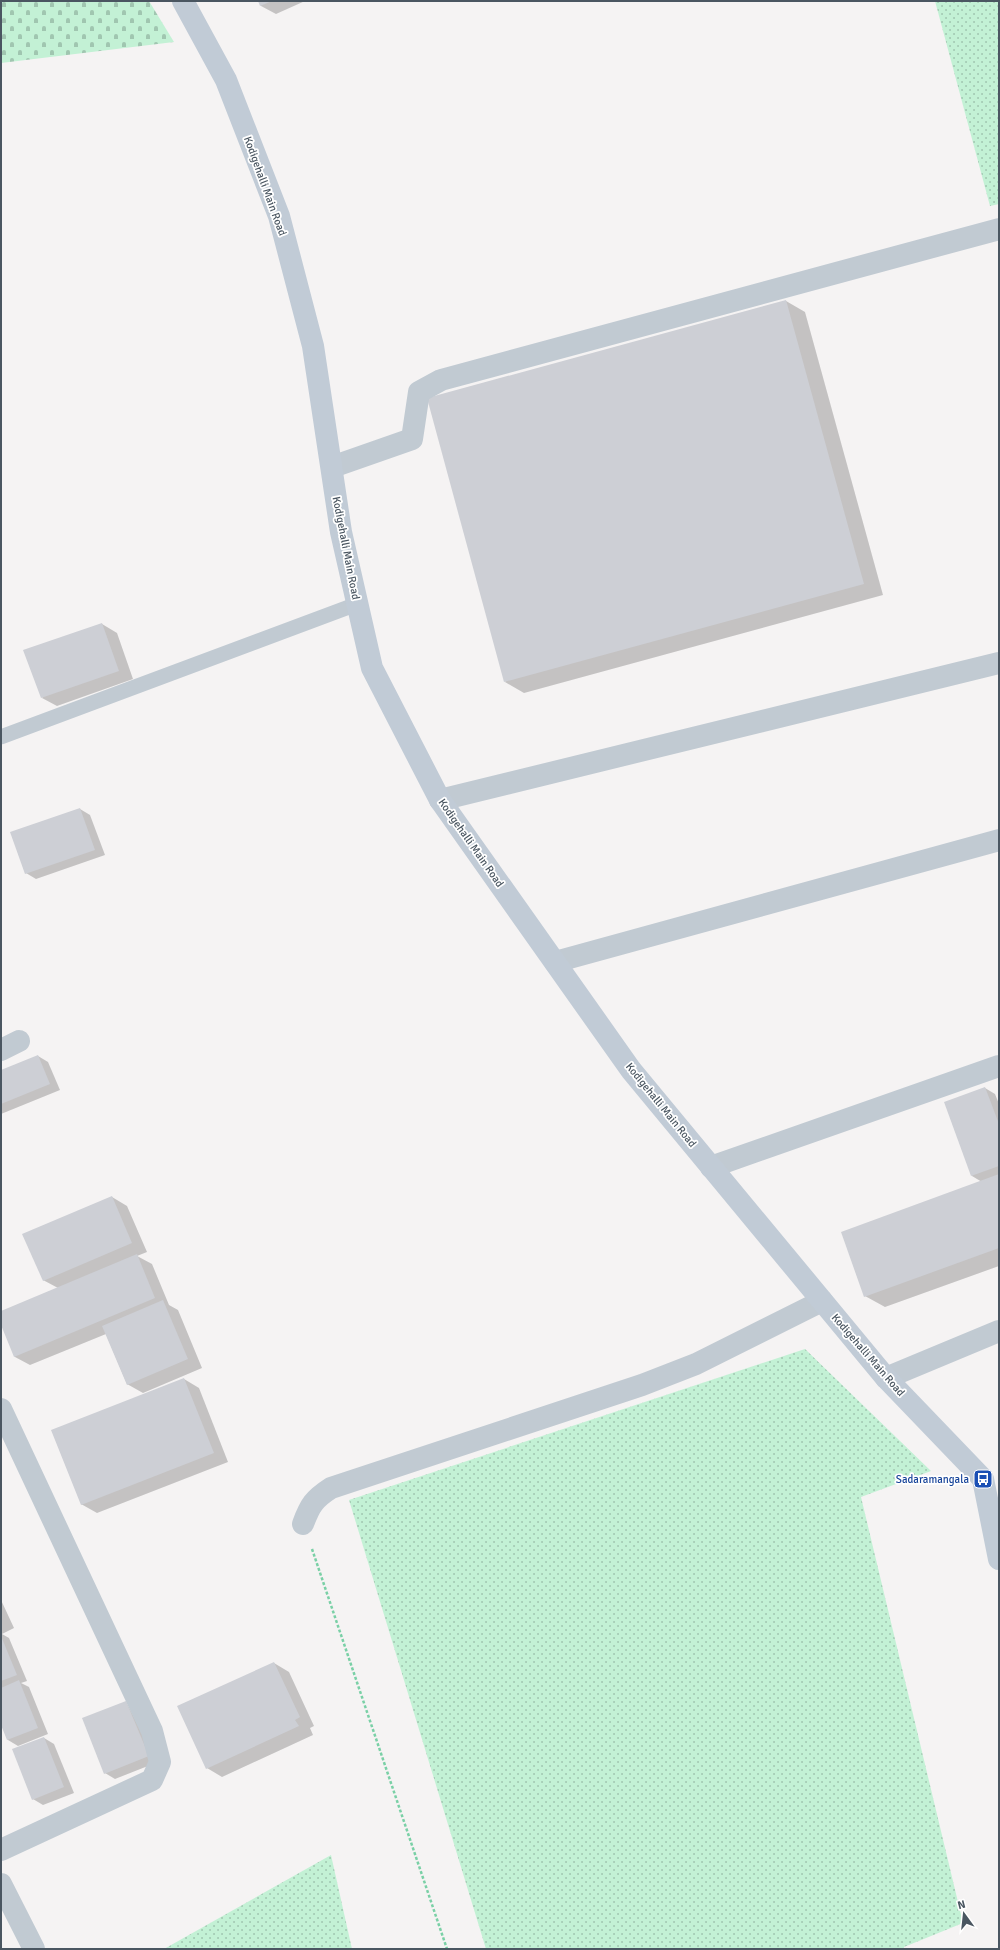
<svg xmlns="http://www.w3.org/2000/svg" width="1000" height="1950" font-family="Signika,sans-serif">
<style>
.grass{fill:url(#grass-dots)}
.cemetery{fill:url(#cemetery-stones)}
.shadow{fill:#0003}
.building{fill:#cdcfd5}
.lines{fill:none;stroke-linecap:round;stroke-linejoin:round}
.path{stroke:#7ad0a6;stroke-width:2.5;stroke-dasharray:3 2;stroke-linecap:butt}
.lane{stroke:#c1cad2;stroke-width:15}
.street{stroke:#c1cad2;stroke-width:22}
.secondary{stroke:#c1cbd6;stroke-width:22}
.labels{text-anchor:middle;dominant-baseline:central;stroke-width:3.5;stroke-linejoin:round;paint-order:stroke}
.street-label{font-size:11px;fill:#4a5661;stroke:#fff}
.transit-label{font-size:11px;fill:#164399;stroke:#fff;text-anchor:end}
</style>
<defs>
<pattern id="grass-dots" width="8" height="8" patternUnits="userSpaceOnUse"><rect width="8" height="8" fill="#c3f1d5"/><path d="M2 2h.1M6 6h.1" fill="none" stroke="#a0c6b0" stroke-width="1.8" stroke-linecap="round"/></pattern>
<pattern id="cemetery-stones" width="16" height="16" patternUnits="userSpaceOnUse"><rect width="16" height="16" fill="#c3f1d5"/><path d="M2 7V4a2 2 0 0 1 4 0v3zM10 15v-3a2 2 0 0 1 4 0v3z" fill="#a0c6b0"/></pattern>
</defs>
<rect width="100%" height="100%" fill="#f5f3f3"/>
<g class="grass">
<polygon points="935,1 999,1 999,204 990,206"/>
<polygon points="805,1349 931,1471 861,1497 963,1923 904,1947 904,1949 486,1949 349,1500"/>
<polygon points="331,1855 352,1949 164,1949"/>
</g>
<polygon class="cemetery" points="1,1 149,1 174,42 1,63"/>
<g class="shadow">
<polygon points="259,1 305,1 276,14 261,6"/>
<polygon points="786,301 805,312 883,595 524,693 505,682"/>
<polygon points="102,624 117,633 133,679 57,706 42,698"/>
<polygon points="80,809 90,815 105,855 36,879 26,873"/>
<polygon points="38,1056 48,1062 60,1090 1,1114 1,1071"/>
<polygon points="985,1088 995,1094 999,1104 999,1266 885,1307 865,1296 982,1182 972,1176"/>
<polygon points="112,1197 127,1206 147,1252 137,1256 152,1264 169,1305 178,1310 202,1368 143,1393 127,1384 106,1334 30,1365 15,1357 1,1323 1,1312 58,1288 43,1280"/>
<polygon points="184,1379 199,1388 228,1462 97,1513 81,1504"/>
<polygon points="1,1600 14,1628 2,1634 9,1638 27,1681 21,1683 29,1687 48,1734 18,1746 8,1740 1,1722"/>
<polygon points="274,1663 289,1672 314,1726 310,1728 313,1735 222,1777 207,1768"/>
<polygon points="126,1702 158,1762 115,1779 105,1773"/>
<polygon points="44,1738 54,1744 74,1793 43,1805 33,1799"/>
</g>
<g class="building">
<polygon points="258,1 272,1 260,6"/>
<polygon points="786,300 864,584 504,682 427,398"/>
<polygon points="102,623 119,671 41,698 23,650"/>
<polygon points="80,808 95,850 25,874 10,832"/>
<polygon points="38,1055 50,1084 1,1104 1,1070"/>
<polygon points="985,1087 999,1124 999,1166 971,1176 944,1102"/>
<polygon points="999,1174 999,1248 864,1297 841,1232"/>
<polygon points="112,1196 132,1243 43,1281 22,1234"/>
<polygon points="137,1254 155,1298 14,1357 1,1325 1,1311"/>
<polygon points="163,1300 188,1359 127,1385 102,1326"/>
<polygon points="184,1378 214,1453 81,1505 51,1430"/>
<polygon points="1,1636 17,1675 1,1681"/>
<polygon points="274,1662 300,1717 295,1720 299,1726 206,1769 177,1706"/>
<polygon points="19,1680 38,1728 7,1740 1,1725 1,1688"/>
<polygon points="126,1701 149,1756 104,1774 82,1718"/>
<polygon points="44,1737 64,1787 32,1800 12,1749"/>
</g>
<g class="lines">
<polyline class="path" points="312,1549 447,1949"/>
<polyline class="lane" points="1,737 357,604"/>
<g class="street">
<polyline points="332,467 412,439 419,392 441,380 999,229"/>
<polyline points="440,800 999,663"/>
<polyline points="555,962 999,840"/>
<polyline points="1,1050 19,1041"/>
<polyline points="711,1167 999,1066"/>
<polyline points="886,1378 999,1331"/>
<polyline points="1,1409 152,1731 160,1762 152,1780 1,1850"/>
<path d="M303,1524c7,-19 11,-25 28,-36l311,-103 54,-21 126,-63"/>
<polyline points="1,1884 34,1949"/>
</g>
<polyline class="secondary" points="183,1 226,80 279,216 313,346 341,532 372,668 440,800 631,1070 886,1378 983,1479 999,1559"/>
</g>
<defs>
<g id="bus-square" transform="scale(1)"><rect x="-9" y="-9" width="18" height="18" rx="4" fill="#1a4fb4" stroke="#fff"/><path d="M-5-6H5V4H4V6H2V4H-2V6H-4V4H-5ZM-3.5-4V0h7V-4ZM-3.5 1.2v1.5H-2V1.2ZM2 1.2v1.5H3.5V1.2Z" fill="#fff"/></g>
</defs>
<g fill-rule="evenodd">
<use href="#bus-square" x="983" y="1479"/>
</g>
<g class="labels">
<g class="street-label">
<text transform="translate(265 186) rotate(70)">Kodigehalli Main Road</text>
<text transform="translate(346 548) rotate(79)">Kodigehalli Main Road</text>
<text transform="translate(471 843) rotate(55)">Kodigehalli Main Road</text>
<text transform="translate(661 1105) rotate(51)">Kodigehalli Main Road</text>
<text transform="translate(868 1355) rotate(49)">Kodigehalli Main Road</text>
</g>
<g class="transit-label">
<text x="969" y="1479">Sadaramangala</text>
</g>
</g>
<rect width="1000" height="1950" fill="none" stroke="#4a5661" stroke-width="4"/>
<g transform="translate(964 1914) rotate(345)" stroke="#ffffff" stroke-width="3" paint-order="stroke">
<path d="M0-3L7 15L0 10L-7 15Z" fill="#4a5661"/>
<text y="-6" font-size="11" font-weight="bold" text-anchor="middle" fill="#4a5661">N</text>
</g>
</svg>
